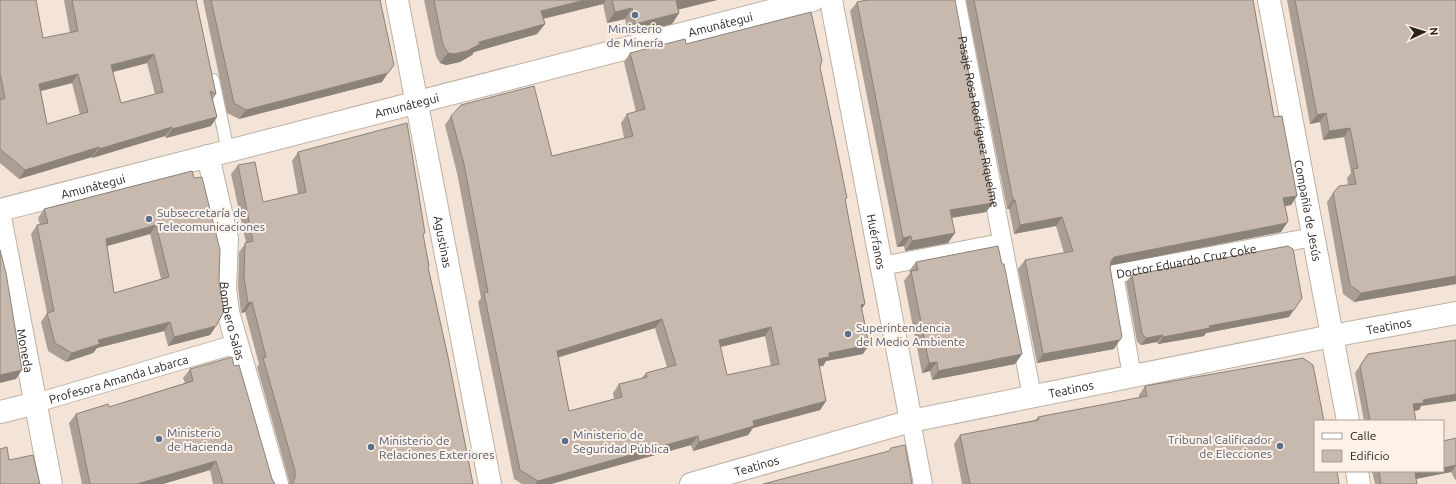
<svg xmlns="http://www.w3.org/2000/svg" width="1456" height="484" font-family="Ubuntu,sans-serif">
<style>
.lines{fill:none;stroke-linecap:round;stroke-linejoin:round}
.service-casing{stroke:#beb0a3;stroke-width:14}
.pedestrian-casing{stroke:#beb0a3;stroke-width:20}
.minor-casing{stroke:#beb0a3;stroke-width:24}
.tertiary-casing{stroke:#beb0a3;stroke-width:24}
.secondary-casing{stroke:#beb0a3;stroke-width:24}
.service{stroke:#fff;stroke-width:12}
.pedestrian{stroke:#fff;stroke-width:18}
.minor{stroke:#fff;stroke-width:22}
.tertiary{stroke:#fff;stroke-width:22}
.secondary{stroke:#fff;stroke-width:22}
.wall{fill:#ab9f95;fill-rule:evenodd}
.shaded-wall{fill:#8b8279}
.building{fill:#c7b9ad;stroke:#8b8279;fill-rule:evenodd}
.service-dot{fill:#5c6f8a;stroke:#fef1e7;stroke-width:1.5}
.labels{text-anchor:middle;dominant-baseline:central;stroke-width:4;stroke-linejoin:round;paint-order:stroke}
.street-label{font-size:12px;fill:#29231f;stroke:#fef1e7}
.service-label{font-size:12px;fill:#4e5e75;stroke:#fef1e7;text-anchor:start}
</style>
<rect width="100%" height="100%" fill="#f3e4d7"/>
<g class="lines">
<g class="service-casing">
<polyline id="service" points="213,80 228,151"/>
</g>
<g class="pedestrian-casing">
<g id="pedestrian">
<path id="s1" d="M956,0l76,396"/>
<polyline points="882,266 1001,243"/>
<path id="s2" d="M1132,376l-18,-102 199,-37"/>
<path id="s3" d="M36,403l200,-59"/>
<polyline points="911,421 923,484"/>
</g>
</g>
<g class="minor-casing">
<g id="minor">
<path id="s4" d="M831,0l80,421"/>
<path id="s5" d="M1269,0l79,421"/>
<path id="s6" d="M208,156l19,83 -2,49 3,24 49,172"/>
<polyline points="0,412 36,403"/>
<polyline points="1357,471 1359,484"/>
</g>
</g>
<g class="tertiary-casing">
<g id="tertiary">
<path id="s7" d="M0,217l51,267"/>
</g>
</g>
<g class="secondary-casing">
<g id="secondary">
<path id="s8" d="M397,0l93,484"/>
<path id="s9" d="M0,210l813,-210"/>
<path id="s10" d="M691,484l220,-63 421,-85 124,-23"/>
</g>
</g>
<use href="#service" class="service"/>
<use href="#pedestrian" class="pedestrian"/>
<use href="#minor" class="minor"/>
<use href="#tertiary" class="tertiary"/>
<use href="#secondary" class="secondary"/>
</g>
<g class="wall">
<path d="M0,0l43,38 27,-5 -6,-33h132l20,94 -3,5 4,18 -6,9 -45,12 -1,-2 -73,22v-1l-73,22 -19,-16zM147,63l8,31 -34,9 -8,-31zM72,83l8,32 -33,9 -6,-33z"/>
<polygon points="203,0 380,0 382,82 239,119 227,113"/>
<polygon points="424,0 717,0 679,9 679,13 672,24 628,35 625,19 607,23 603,4 543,19 545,24 537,34 474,52 472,55 460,62 446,65 440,63 436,56"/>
<polygon points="966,0 1253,0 1274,117 1297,196 1291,205 1285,206 1281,232 1110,265 1114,349 1037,363 1018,269 1025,260 1064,253 1056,226 1014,234 1009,209 1007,209"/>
<polygon points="1287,0 1456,0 1456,284 1354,302 1343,294 1327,202 1333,193 1348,185 1347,178 1351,173 1344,137 1323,140 1320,122 1310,124"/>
<polygon points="857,2 993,203 986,212 952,218 948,243 905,251 904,246 897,247 850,11"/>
<path d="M686,44l134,23 45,237 -3,4 1,46 -37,7 -3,5h-4l7,35 -6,9 -67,18 -5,7 -55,16 -2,-6 -140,39h-29l-8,-5 -36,-177 3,-4 -24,-125 -12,-48 6,-9 101,40 72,-18 -3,-15 6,-9 9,-2 -12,-50 6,-9zM655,328l12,39 -21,6 -4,5 -23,6 -6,9 1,6 -45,12 -11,-54zM765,336l6,30 -44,9 -7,-28z"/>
<polygon points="298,152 423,235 429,266 428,268 473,484 289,484 289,481 257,367 259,364 245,312 241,313 238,287 239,252 246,243 231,174 238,165 263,202 298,194 292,161"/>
<path d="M192,171l24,155 -6,9 -42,11 -4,-15 -67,17 -4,5 -27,9 -18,-11 -7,-29 6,-9 -16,-79 6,-9h3l-2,-7 6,-9zM150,234l11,45 -47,14 -7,-47z"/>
<polygon points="916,262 1002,264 1022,354 1015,364 932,380 930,371 922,373 904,281 910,273 909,271"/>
<polygon points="1132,275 1289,317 1206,333 1204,336 1158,344 1157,342 1141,345 1137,342 1126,282"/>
<polygon points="1368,354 1421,406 1419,410 1414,411 1416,421 1364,421 1355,373"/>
<polygon points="234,366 272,479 275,484 213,484 210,470 163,484 82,484 69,423 76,414 109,407 185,383 183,378 190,369"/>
<polygon points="1145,386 1315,421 1339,484 962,484 954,444 960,435 1035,420 1038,417 1139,398 1139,395"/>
<polygon points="1456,438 1456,481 1451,472 1416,479 1417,484 1375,484 1372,471 1443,471"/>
</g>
<g class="shaded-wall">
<polygon points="585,0 606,0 603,4 534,21 541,11"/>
<polygon points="680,0 717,0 669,12 676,1"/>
<polygon points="632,8 625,19 607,23 615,12"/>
<polygon points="679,13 672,24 628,35 635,24"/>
<polygon points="545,24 537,34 474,52 472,55 460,62 446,65 440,63 448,53 479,42"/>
<polygon points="154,54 147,63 105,74 111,65"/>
<polygon points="388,73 382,82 239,119 246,110"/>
<polygon points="78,74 72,83 33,93 39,84"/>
<polygon points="1326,113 1320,122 1310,124 1317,115"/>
<polygon points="217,117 211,126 166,138 172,129"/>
<polygon points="172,127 165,136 92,158 99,149"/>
<polygon points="1350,128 1344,137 1323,140 1329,131"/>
<polygon points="99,147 92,157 19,179 25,170"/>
<polygon points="1297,196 1291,205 1277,207 1283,198"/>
<polygon points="1013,200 1015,200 1009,209 1007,209"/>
<polygon points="993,203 986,212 943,219 950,210"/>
<polygon points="1062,217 1056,226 1014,234 1020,225"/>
<polygon points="1287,223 1281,232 1108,266 1114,257"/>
<polygon points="156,225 150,234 100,248 106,239"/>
<polygon points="955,233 948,243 905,251 912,241"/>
<polygon points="911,236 904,246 897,247 903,238"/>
<polygon points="1456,276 1456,284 1354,302 1361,293"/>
<polygon points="1302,298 1289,317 1206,333 1204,336 1158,344 1163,337 1209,326"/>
<polygon points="252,302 245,312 241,313 248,303"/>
<polygon points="865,304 859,313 861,305"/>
<polygon points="662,319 655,328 550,360 557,351"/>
<polygon points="170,322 164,331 97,348 93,353 66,362 72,353 98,340"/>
<polygon points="216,326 210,335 168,346 174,337"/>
<polygon points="771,327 765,336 712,349 719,340"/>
<polygon points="1163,335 1157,342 1141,345 1146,338"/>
<polygon points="1120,340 1114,349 1037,363 1043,354"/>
<polygon points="869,345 863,354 826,361 823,366 811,368 818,359 829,353"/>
<polygon points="1022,354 1015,364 932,380 938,371"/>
<polygon points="937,362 930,371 922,373 929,363"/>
<polygon points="22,370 16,379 0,383 0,375"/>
<polygon points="1456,394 1456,401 1421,406 1419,410 1408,412 1413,404 1423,400"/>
<polygon points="826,401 820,410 753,428 748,435 693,451 699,442 753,421"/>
<polygon points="698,436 691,445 551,484 535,484 538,481"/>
<polygon points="216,461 210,470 163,484 137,484"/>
<polygon points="1456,465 1451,472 1410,480 1415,473 1427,471 1443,471 1443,468"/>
</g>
<g class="building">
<path d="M0,0h36l7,38 35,-7 -6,-31h124l20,94 -6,-3 7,26 -45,12v-2l-73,22v-2l-74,23 -25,-21v-49l5,-2 -5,-25zM154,54l9,38 -42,11 -10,-38zM78,74l10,38 -41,12 -8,-40z"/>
<polygon points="211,0 380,0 394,65 388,73 246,110 234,103"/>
<polygon points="434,0 585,0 541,11 545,24 479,42 480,44 467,51 454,54 448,53 443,45"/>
<polygon points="612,0 681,0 676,1 679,13 635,24 632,8 615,12"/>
<polygon points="867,0 955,0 993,203 950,210 955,233 912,241 911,236 903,238 857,2"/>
<polygon points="974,0 1253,0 1274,117 1282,116 1297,196 1283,198 1288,220 1287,223 1114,257 1111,261 1110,267 1122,337 1120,340 1043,354 1025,260 1073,251 1062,217 1020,225 1015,200 1013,200"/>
<polygon points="1295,0 1456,0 1456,276 1361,293 1350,285 1333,193 1339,186 1356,184 1353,169 1358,168 1350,128 1329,131 1326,113 1317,115"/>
<path d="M811,12l11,49 -2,6 27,131 -2,1 20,105 -4,1 8,40 -40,8v4l-11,2 8,42 -73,20 1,5 -55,16 -1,-6 -160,45 -18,-11 -36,-177 4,-1 -24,-128 -13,-48 10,-11 73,-19 18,70 81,-20 -6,-22 18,-5 -15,-56 55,-14 1,5zM662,319l14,46 -30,8 1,4 -28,7 3,13 -53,14 -12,-60zM771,327l8,37 -52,11 -8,-35z"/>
<polygon points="407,123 425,233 423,234 429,266 428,267 448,357 473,484 292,484 295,478 295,471 263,358 266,357 252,302 248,303 244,278 245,243 253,241 238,165 255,162 263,202 306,192 298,152"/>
<path d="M192,171l2,7 8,-1 18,73 -1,31 5,30 -8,15 -42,11 -4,-15 -72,18 2,4 -28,9 -17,-10 -8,-30 7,-2 -17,-86 11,-2 -4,-14zM156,225l13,52 -55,16 -8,-54z"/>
<polygon points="998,246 1002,264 1004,264 1022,354 938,371 937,362 929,363 911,271 918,270 916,262"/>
<polygon points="1288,246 1293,249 1302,298 1294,310 1209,326 1210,328 1163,337 1163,335 1146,338 1142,334 1132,275"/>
<polygon points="0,250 6,273 22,370 0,375"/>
<polygon points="1456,340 1456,394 1423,400 1424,403 1413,404 1416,421 1370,421 1360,366 1368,354"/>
<polygon points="232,357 234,366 239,365 272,479 275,484 223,484 216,461 137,484 90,484 76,414 108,404 109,407 193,381 190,369"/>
<polygon points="1303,358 1313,365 1324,421 1315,421 1315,471 1337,471 1339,484 970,484 960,435 1039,420 1038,417 1147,396 1145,386"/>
<polygon points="1456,438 1456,465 1443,468 1443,441"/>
<polygon points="905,445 912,484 763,484 889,451 891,448"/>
<polygon points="7,447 9,460 33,455 40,484 0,484 0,449"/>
<polygon points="1379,471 1427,471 1415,473 1417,484 1381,484"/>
</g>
<g class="service-dot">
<circle cx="635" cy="15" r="4"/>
<circle cx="149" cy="219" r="4"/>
<circle cx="848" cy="334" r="4"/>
<circle cx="159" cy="439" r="4"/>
<circle cx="565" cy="441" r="4"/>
<circle cx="1280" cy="446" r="4"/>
<circle cx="371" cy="447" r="4"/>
</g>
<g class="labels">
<g class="street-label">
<text stroke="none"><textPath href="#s9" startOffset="744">Amunátegui</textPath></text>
<text stroke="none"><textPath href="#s9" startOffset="420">Amunátegui</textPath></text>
<text stroke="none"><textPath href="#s1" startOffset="124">Pasaje Rosa Rodríguez Riquelme</textPath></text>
<text stroke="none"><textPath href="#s9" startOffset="96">Amunátegui</textPath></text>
<text stroke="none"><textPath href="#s5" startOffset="214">Compañía de Jesús</textPath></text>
<text stroke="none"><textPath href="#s8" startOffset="246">Agustinas</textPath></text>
<text stroke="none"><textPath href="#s4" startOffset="246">Huérfanos</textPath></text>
<text stroke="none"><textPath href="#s2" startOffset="177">Doctor Eduardo Cruz Coke</textPath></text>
<text stroke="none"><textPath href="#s6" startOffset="168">Bombero Salas</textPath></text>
<text stroke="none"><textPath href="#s10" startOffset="716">Teatinos</textPath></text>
<text stroke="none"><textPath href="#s7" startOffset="136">Moneda</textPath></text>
<text stroke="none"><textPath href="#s3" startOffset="86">Profesora Amanda Labarca</textPath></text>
<text stroke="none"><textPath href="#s10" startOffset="392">Teatinos</textPath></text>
<text stroke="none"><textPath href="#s10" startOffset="68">Teatinos</textPath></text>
</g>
<g class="service-label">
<text x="635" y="28" text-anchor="middle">Ministerio<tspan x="635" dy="14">de Minería</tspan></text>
<text x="157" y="212">Subsecretaría de<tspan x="157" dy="14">Telecomunicaciones</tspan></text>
<text x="856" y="327">Superintendencia<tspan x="856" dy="14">del Medio Ambiente</tspan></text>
<text x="167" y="432">Ministerio<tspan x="167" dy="14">de Hacienda</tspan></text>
<text x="573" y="434">Ministerio de<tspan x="573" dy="14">Seguridad Pública</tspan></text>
<text x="1272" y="439" text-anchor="end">Tribunal Calificador<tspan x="1272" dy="14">de Elecciones</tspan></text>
<text x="379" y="440">Ministerio de<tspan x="379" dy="14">Relaciones Exteriores</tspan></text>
</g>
</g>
<rect x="1314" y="420" width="130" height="52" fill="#fef1e7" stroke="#a99f97"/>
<rect x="1322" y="433" width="20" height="6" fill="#ffffff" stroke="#a99f97"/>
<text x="1350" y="440" font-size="12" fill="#29231f">Calle</text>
<rect x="1322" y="450" width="20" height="12" fill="#c7b9ad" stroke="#a99f97"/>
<text x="1350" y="460" font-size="12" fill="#29231f">Edificio</text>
<g transform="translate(1424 32) rotate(86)" stroke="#fef1e7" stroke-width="3" paint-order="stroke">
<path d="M0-3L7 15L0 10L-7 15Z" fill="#29231f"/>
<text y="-6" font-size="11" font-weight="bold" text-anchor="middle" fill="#29231f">N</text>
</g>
</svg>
